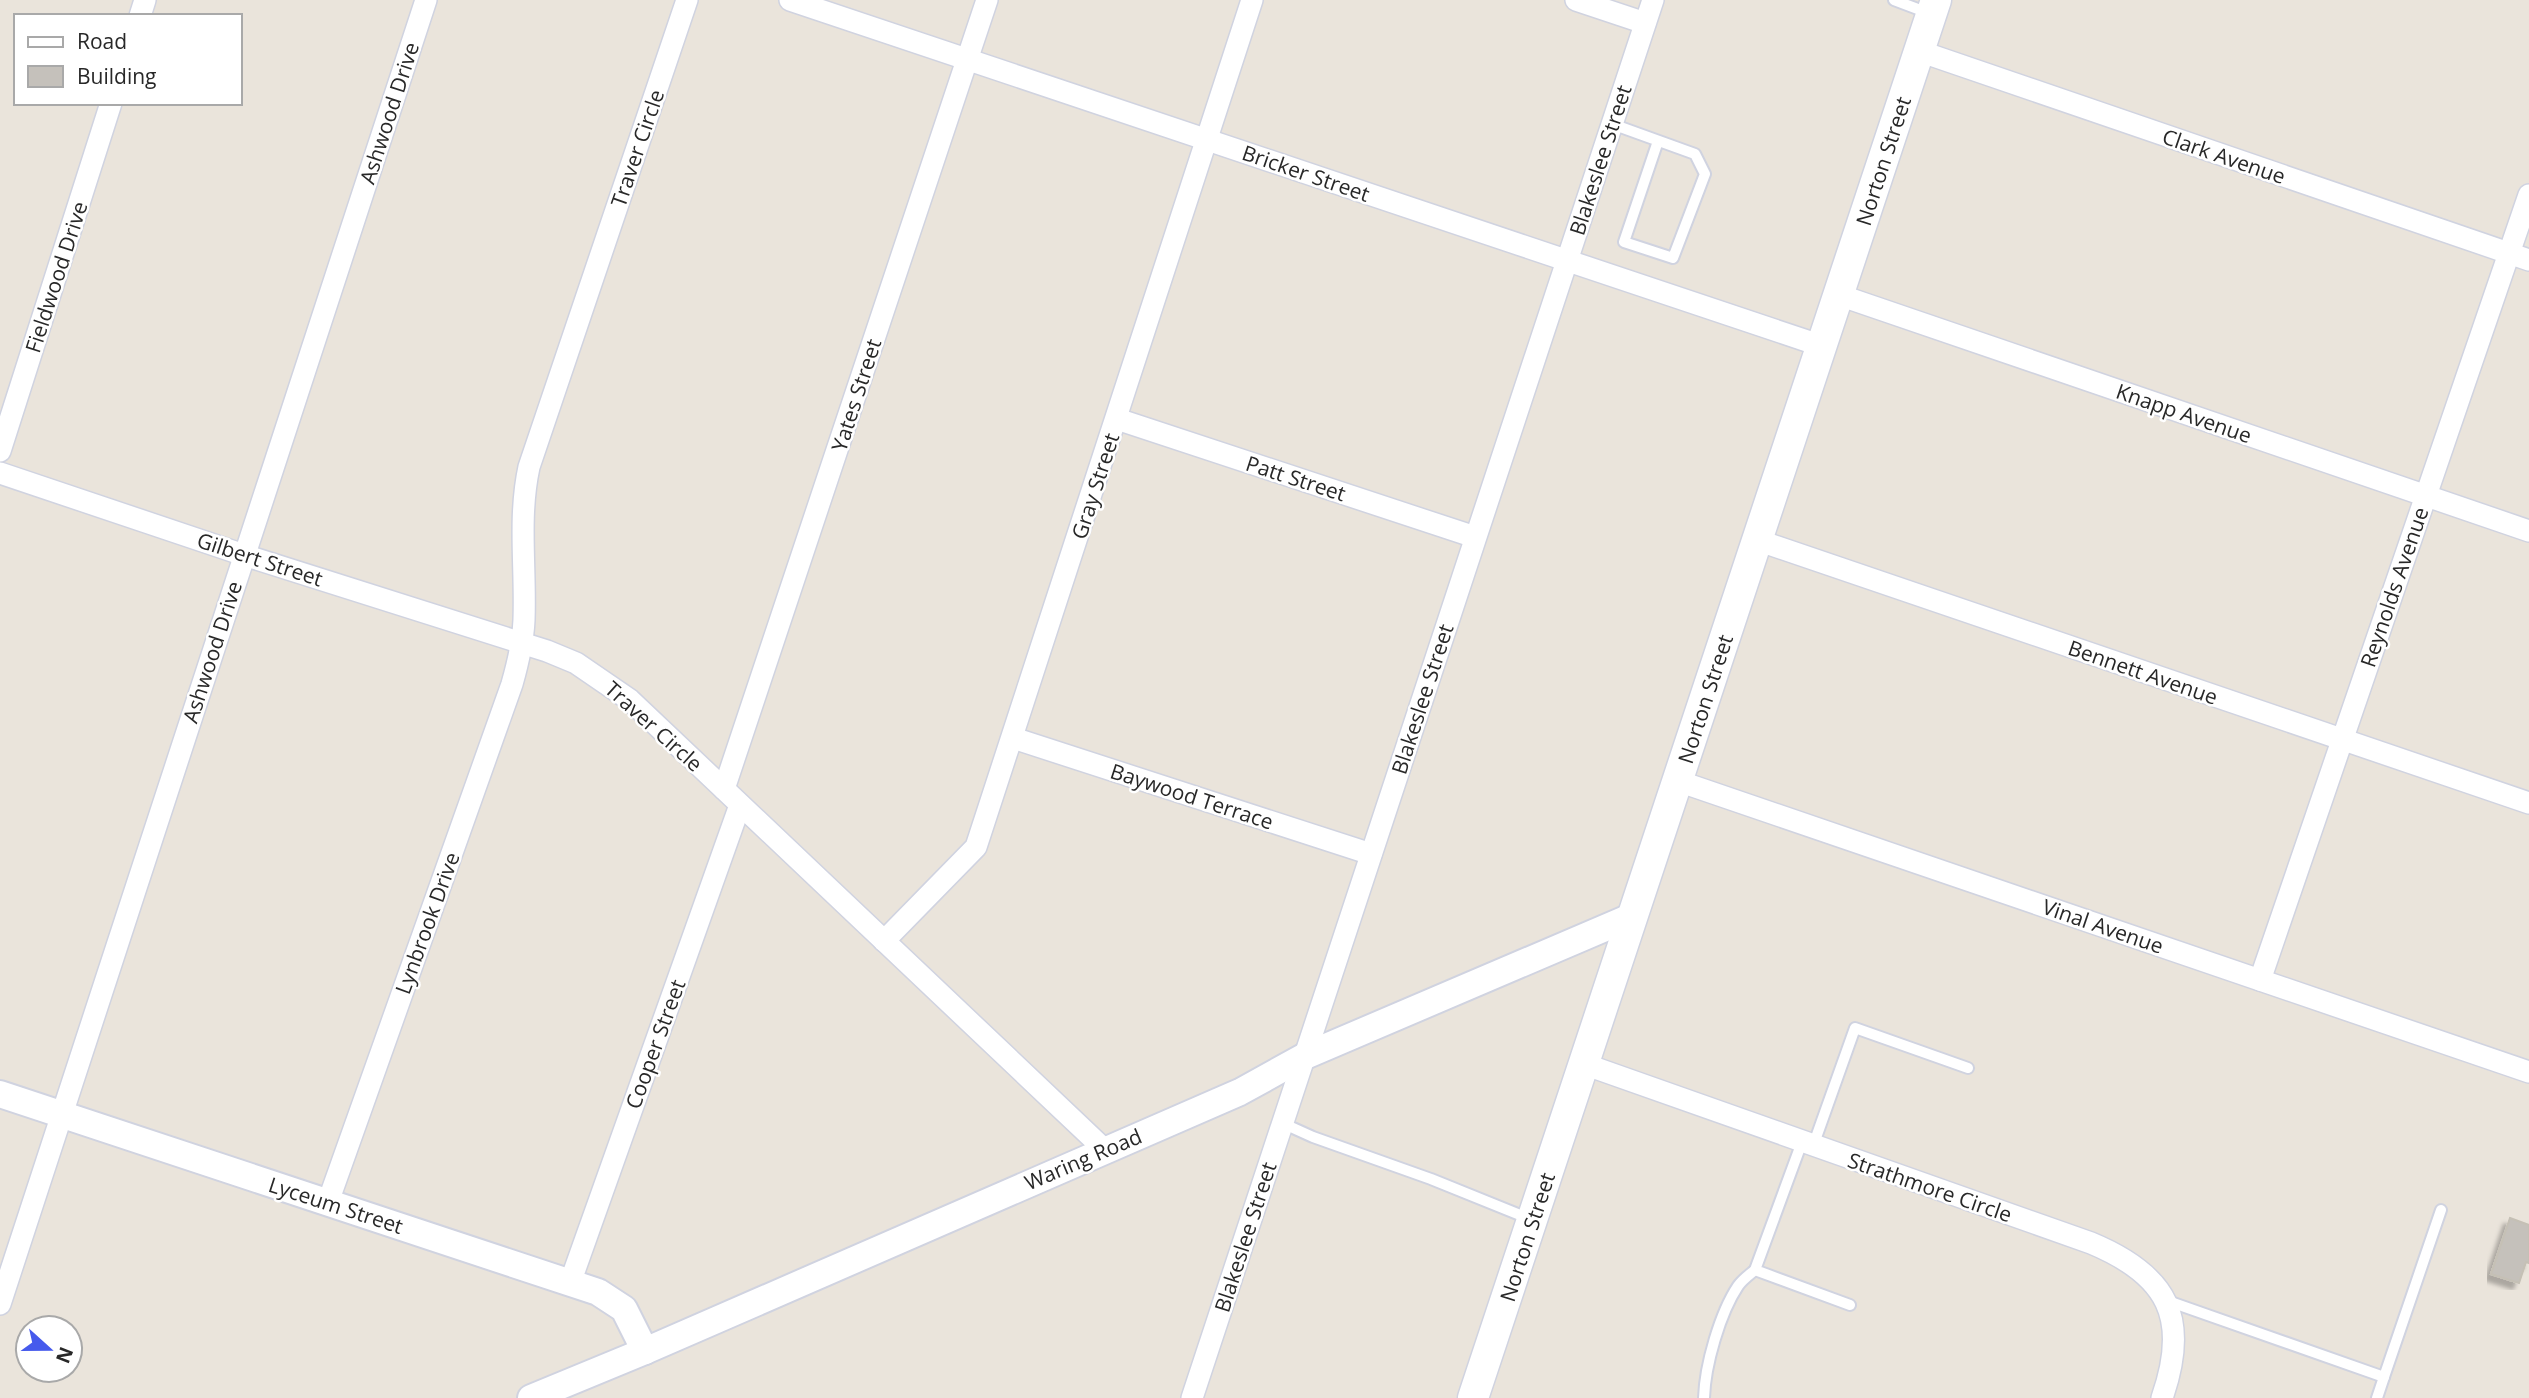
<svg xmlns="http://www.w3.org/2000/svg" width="2529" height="1398" font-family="'Open Sans',sans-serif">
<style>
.building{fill:#c5c1bb;stroke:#c5c0b5;stroke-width:2;filter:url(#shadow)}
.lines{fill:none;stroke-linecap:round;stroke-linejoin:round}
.service-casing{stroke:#d0d3e0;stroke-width:14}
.minor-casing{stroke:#d0d3e0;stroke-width:24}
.tertiary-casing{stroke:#d0d3e0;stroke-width:30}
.secondary-casing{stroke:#d0d3e0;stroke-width:33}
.service{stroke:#fff;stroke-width:10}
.minor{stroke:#fff;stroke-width:21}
.tertiary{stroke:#fff;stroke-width:26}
.secondary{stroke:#fff;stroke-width:30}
.labels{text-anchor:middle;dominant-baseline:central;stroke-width:5;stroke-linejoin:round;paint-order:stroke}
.street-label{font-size:21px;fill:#282828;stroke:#fff}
</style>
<defs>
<filter id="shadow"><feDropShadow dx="-6" dy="6" stdDeviation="2" flood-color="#0004"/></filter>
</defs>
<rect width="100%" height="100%" fill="#eae4db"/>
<polygon class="building" points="2510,1218 2529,1225 2529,1263 2526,1262 2519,1283 2491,1274"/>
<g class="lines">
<g class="service-casing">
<g id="service">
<polyline points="1894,0 1931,14"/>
<polyline points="1612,124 1695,154 1705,174 1673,258 1624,242 1658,141"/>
<polyline points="1282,1123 1313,1137 1431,1179 1530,1219"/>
<polyline points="1802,1142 1755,1270 1850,1305"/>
<polyline points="1813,1146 1855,1028 1968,1068"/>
<polyline points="2165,1300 2384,1377 2441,1210"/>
<path d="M1704,1398c1,-33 16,-85 34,-112 4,-6 11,-11 17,-16"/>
<polyline points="2377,1398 2384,1377"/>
</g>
</g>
<g class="minor-casing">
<g id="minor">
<polyline points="790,0 1822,346"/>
<polyline points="1576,0 1645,23"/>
<polyline points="140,16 145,0"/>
<polyline points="1919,51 2529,260"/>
<polyline points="1839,295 2529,531"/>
<polyline points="1117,419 1475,537"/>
<polyline points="0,451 111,103"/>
<polyline points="0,473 244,555 547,651 576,663 630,700 1105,1150"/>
<polyline points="1757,540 2529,803"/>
<polyline points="1013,738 1371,854"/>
<polyline points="1678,781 2529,1072"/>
<polyline points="724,789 987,0"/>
<polyline points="884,941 976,847 1252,0"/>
<polyline points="2260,980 2529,195"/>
<path d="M1584,1064l507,179c77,32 99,75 71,155"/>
<path d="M328,1202l184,-518c6,-21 11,-42 12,-64 2,-52 -6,-102 5,-153l158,-467"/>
<polyline points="570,1283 740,805"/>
<polyline points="0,1304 426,0"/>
<polyline points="1192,1398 1653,0"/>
</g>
</g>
<g class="tertiary-casing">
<g id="tertiary">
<polyline points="0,1094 598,1292 624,1309 645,1351"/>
<polyline points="531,1398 645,1351 1240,1092 1305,1056 1633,916"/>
</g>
</g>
<g class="secondary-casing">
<polyline id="secondary" points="1473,1398 1936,0"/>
</g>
<use href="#service" class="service"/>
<use href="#minor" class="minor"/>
<use href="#tertiary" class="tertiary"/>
<use href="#secondary" class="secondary"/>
</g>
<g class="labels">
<g class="street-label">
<text transform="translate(389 113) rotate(-72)">Ashwood Drive</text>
<text transform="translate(637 148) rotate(-71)">Traver Circle</text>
<text transform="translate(2224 156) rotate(19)">Clark Avenue</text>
<text transform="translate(1600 160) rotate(-72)">Blakeslee Street</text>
<text transform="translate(1883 161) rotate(-72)">Norton Street</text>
<text transform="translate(1306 173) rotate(19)">Bricker Street</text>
<text transform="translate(56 277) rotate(-72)">Fieldwood Drive</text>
<text transform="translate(856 395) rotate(-72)">Yates Street</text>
<text transform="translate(2184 413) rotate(19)">Knapp Avenue</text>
<text transform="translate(1296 478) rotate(18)">Patt Street</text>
<text transform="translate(1095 486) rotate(-72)">Gray Street</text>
<text transform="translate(260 559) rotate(18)">Gilbert Street</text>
<text transform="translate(2394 587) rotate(-71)">Reynolds Avenue</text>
<text transform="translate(212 652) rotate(-72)">Ashwood Drive</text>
<text transform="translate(2143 672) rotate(19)">Bennett Avenue</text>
<text transform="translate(1422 699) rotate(-72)">Blakeslee Street</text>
<text transform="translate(1705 699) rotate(-72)">Norton Street</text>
<text transform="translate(654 726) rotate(42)">Traver Circle</text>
<text transform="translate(1192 796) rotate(18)">Baywood Terrace</text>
<text transform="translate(427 923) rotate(-70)">Lynbrook Drive</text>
<text transform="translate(2103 926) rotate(19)">Vinal Avenue</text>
<text transform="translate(655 1044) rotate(-70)">Cooper Street</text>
<text transform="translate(1083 1159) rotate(-23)">Waring Road</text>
<text transform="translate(1930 1187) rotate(19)">Strathmore Circle</text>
<text transform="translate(336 1205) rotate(18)">Lyceum Street</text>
<text transform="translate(1245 1237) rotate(-72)">Blakeslee Street</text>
<text transform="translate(1527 1237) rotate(-72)">Norton Street</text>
</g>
</g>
<rect x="14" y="14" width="228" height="91" fill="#ffffff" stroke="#a9a9a9" stroke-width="2"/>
<rect x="28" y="37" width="35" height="10" fill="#ffffff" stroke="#a9a9a9" stroke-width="2"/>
<text x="77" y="49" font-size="21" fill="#282828">Road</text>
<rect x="28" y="66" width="35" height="21" fill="#c5c1bb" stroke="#a9a9a9" stroke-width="2"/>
<text x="77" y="84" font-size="21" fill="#282828">Building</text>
<g transform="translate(49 1349) rotate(111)"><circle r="33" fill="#ffffff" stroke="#a9a9a9" stroke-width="2"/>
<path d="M0-5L12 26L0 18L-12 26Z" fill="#465aec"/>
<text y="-10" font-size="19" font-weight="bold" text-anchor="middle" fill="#282828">N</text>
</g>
</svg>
